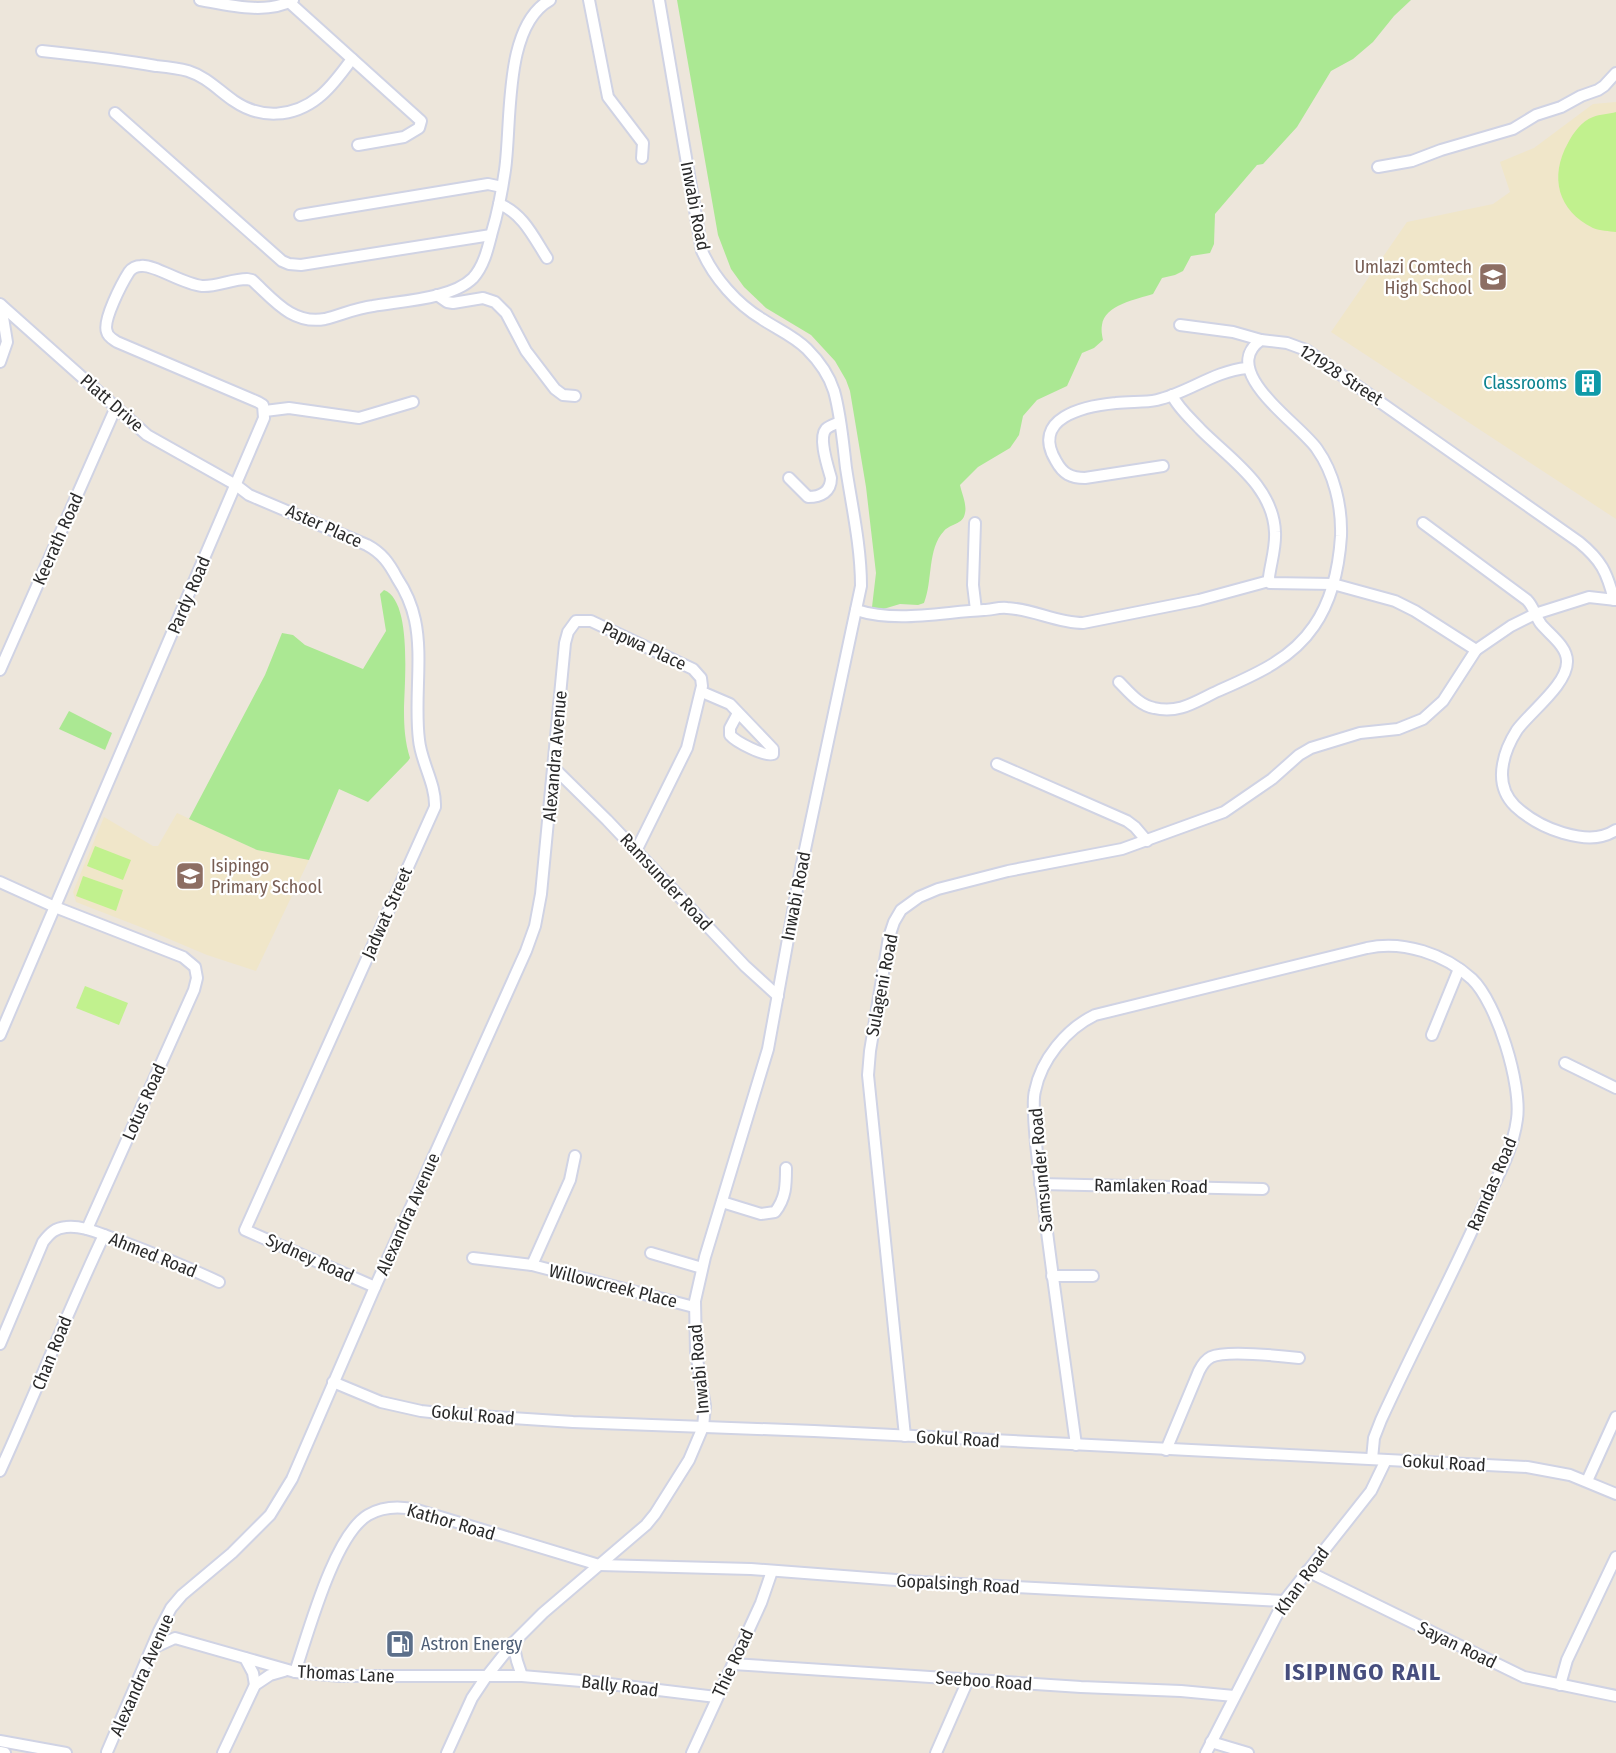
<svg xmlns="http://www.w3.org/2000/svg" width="1616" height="1753" font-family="'Fira Sans Condensed',sans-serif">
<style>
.education{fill:#f0e6c9}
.green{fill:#abe893}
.pitch{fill:#c1f18e}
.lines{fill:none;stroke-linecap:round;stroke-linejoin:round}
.minor-casing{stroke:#d0d3e4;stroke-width:14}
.minor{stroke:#fff;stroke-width:10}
.labels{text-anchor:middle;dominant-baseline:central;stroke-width:4.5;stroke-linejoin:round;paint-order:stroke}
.street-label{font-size:18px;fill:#2a2a2a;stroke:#fff}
.education-label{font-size:18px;fill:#785e54;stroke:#fff;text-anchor:end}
.culture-label{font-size:18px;fill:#0d838f;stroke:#fff;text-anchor:end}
.service-label{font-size:18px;fill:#4e5e75;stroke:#fff;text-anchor:start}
.district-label{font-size:24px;font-weight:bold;letter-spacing:1.5px;fill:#474e7e;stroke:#fff}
</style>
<rect width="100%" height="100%" fill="#ede6db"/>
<g class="education">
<polygon points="1616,102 1616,519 1331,332 1407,222 1493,204 1510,192 1500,162 1534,148 1593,104"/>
<polygon points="177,813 257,850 309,860 256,971 207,955 143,928 76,902 73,892 104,817 153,846 158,846"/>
</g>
<g class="green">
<path d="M677,0h734l-17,16 -21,26 -20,17 -22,12 -34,56 -34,37 -6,1 -42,49 -1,30 -4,9 -19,3 -8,15 -8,4 -13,3 -9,16c-16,5 -49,11 -51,31 -1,5 0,10 1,15l-9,8 -12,5 -15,33 -30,14 -14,16 -4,19 -9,13 -32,19 -18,18c2,9 7,20 5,28 -2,12 -14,10 -21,18 -17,18 -11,50 -20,72l-6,2 -18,-1 -20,6 -8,-3 4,-34 -10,-86 -16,-96 -4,-11 -11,-19 -24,-26 -45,-27 -22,-21 -13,-18 -13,-34z"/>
<path d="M384,590c29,11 20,96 20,121 0,16 1,31 6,47l-2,3 -40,41 -29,-13 -30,71 -52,-10 -68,-31 76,-144 17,-42 11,2 12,10 58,24 23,-38 -6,-37z"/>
<polygon points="69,711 112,733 105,750 59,729"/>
</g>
<g class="pitch">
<path d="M1616,112v120c-7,-1 -16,-1 -23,-4 -35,-17 -44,-51 -25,-85 5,-10 14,-22 25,-26 7,-3 16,-3 23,-5z"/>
<polygon points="95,846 131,860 123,880 87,866"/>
<polygon points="83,876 123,890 116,911 76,896"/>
<polygon points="85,986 128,1003 119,1025 76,1008"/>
</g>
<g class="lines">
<g class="minor-casing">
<g id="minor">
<path d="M200,0c28,5 67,15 93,0"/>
<polyline points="589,0 608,97 643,143 642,158"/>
<polyline points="289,2 421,121 419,128 404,137 358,145"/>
<path d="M42,51c38,4 76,8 114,15 10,1 21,2 32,5 19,6 30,19 46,30 26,18 59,17 85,-4 13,-10 23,-25 33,-38"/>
<polyline points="115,113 282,261 289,264 301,265 491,235"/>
<polyline points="1378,167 1412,161 1441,150 1513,129 1536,115 1561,107 1581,96 1598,90 1604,86 1616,73"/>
<path d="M499,204c24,9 35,34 48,54"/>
<polyline points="300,215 488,184 502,187"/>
<polyline points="437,295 447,302 453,303 483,298 495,302 506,313 526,351 555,389 563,395 575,396"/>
<path d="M0,304l147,131 89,50 13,10 118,50c15,8 22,18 30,33 8,12 15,28 18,42 8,37 -1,81 4,120 2,22 17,44 16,67l-190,423 130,57"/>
<polyline points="1180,325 1233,332 1261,340"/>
<polyline points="0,362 7,342 1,305"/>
<path d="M1172,395c6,13 19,24 29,35 29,29 72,56 74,102 1,15 -4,30 -6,45l1,6 63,1 62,17 20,10 61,39"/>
<polyline points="265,411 289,408 359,418 413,402"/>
<path d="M1163,466l-78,12c-14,0 -22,-4 -29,-17 -26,-43 28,-55 60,-58 13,-2 28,0 41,-3 31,-7 57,-29 90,-32"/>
<path d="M789,478l19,19c13,0 23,-5 23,-19 -3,-11 -13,-40 -5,-49 3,-3 9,-5 14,-7"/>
<polyline points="975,523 973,585 976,610"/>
<path d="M1423,523l104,77c7,7 8,16 14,24 8,10 26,22 26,37 1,23 -37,51 -50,69 -7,11 -12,22 -14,34 -3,16 0,30 12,42 13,12 31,22 48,27 18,5 36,8 53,-3"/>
<path d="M856,610c41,13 86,2 128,0 7,0 15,-3 23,-2 26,1 50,15 76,15l116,-23 70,-19"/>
<polyline points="0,670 116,407"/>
<path d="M1119,682c10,10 20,23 35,26 26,6 42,-7 64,-17 36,-16 73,-31 96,-65 18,-26 25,-59 27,-90 1,-30 -7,-63 -24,-87 -17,-25 -100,-78 -56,-109l26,3 19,7 273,192c22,18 28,30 35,58"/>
<path d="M702,692l28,12 43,45v5c-8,3 -37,-12 -43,-19v-7l8,-15"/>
<polyline points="997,764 1127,821 1135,827 1147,841"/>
<polyline points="554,768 607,820 745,966 778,996"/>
<polyline points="0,882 55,907 183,957 195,967 197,978 194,990 87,1229"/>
<path d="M0,1035l264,-617 -1,-13 -5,-3 -141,-60c-4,-3 -9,-5 -10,-10 -5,-11 15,-49 22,-60 3,-4 7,-6 12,-6 13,-2 41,18 61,20 14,1 30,-7 45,-7l5,1c21,19 40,45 73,39 16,-4 31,-11 48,-13 28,-5 79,-7 100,-28 11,-12 15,-30 19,-46 6,-20 10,-41 13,-62 7,-48 -2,-144 45,-170"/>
<polyline points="1432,1035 1459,969"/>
<polyline points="1565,1063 1616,1088"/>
<polyline points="1040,1184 1263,1189"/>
<path d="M722,1202l39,12 14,-2c11,-14 11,-27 11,-44"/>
<polyline points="651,1253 702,1268"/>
<polyline points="473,1258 532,1265 694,1307"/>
<polyline points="532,1265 570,1180 575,1156"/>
<polyline points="1052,1276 1093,1276"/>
<path d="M0,1344l43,-102c7,-9 12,-14 23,-15 17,-2 34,7 49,12 35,13 70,27 104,43"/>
<polyline points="333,1382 381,1402 421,1411 449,1414 573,1422 814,1431 1527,1467 1570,1475 1616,1494"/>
<polyline points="905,1436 868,1075 870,1051 889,937 894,922 901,910 919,897 938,889 1008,871 1122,849 1224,812 1272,779 1299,755 1311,748 1360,733 1398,729 1423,719 1443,701 1476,650 1511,626 1535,614 1589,597 1616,600"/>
<path d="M1076,1445c-11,-82 -23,-163 -33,-245 -4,-28 -8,-57 -9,-86 0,-7 -1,-16 1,-23 6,-31 31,-62 60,-76l272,-67c36,-8 78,6 105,31 25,24 50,106 45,140 -4,32 -22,63 -36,92 -32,71 -68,139 -100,209l-7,18 -2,21"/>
<path d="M1166,1450l33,-79c3,-6 6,-11 12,-14 15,-7 70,-1 88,1"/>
<path d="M0,1471c36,-79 67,-158 104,-236"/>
<polyline points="1587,1481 1616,1417"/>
<polyline points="1307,1571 1524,1677 1616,1696"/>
<polyline points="513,1643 517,1661 522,1676"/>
<polyline points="153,1648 175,1638 295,1672 340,1676 522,1676 593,1682 716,1697"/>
<polyline points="245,1658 253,1673 255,1685"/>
<polyline points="733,1664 1081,1687 1181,1691 1234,1696"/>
<path d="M295,1672c13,-38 39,-137 73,-157 16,-9 32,-9 49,-5l182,55 152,4 171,13 362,19"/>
<polyline points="1560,1685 1567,1660 1616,1557"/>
<polyline points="0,1741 66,1753"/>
<polyline points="1211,1742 1248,1753"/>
<polyline points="0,1752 5,1753"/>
<polyline points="107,1752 159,1631 171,1608 182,1595 232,1553 270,1515 292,1479 375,1287 526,951 535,926 541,894 565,643 568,632 576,621 591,621 693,669 701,678 702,686 687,748 636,851"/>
<polyline points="223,1753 255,1685 270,1675 284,1671"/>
<path d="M447,1753l25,-55 14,-21 27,-34 30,-30 103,-88 9,-11 34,-54 14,-33 2,-21 -9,-53 -1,-52 10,-44 63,-208 32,-176 61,-287c0,-39 -9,-79 -15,-118 -3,-25 -5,-52 -12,-77 -5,-16 -15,-30 -27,-42 -13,-13 -30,-20 -45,-30 -25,-15 -48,-41 -60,-68l-43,-251"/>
<polyline points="692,1753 761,1603 772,1571"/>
<polyline points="936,1753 968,1680"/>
<polyline points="1206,1753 1284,1601 1371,1491 1386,1460"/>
</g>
</g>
<use href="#minor" class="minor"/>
</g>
<defs>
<g id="school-square" transform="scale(1.5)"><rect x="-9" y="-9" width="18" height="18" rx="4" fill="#8d6e63" stroke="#fff"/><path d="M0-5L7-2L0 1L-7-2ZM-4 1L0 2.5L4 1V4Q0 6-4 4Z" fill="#fff"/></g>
<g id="building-square" transform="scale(1.5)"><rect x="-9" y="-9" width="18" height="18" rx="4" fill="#0f9aa8" stroke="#fff"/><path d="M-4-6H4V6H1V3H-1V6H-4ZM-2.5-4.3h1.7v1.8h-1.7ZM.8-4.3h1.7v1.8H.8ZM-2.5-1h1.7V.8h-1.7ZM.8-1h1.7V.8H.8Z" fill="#fff"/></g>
<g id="fuel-square" transform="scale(1.5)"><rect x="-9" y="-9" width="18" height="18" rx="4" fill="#5c6f8a" stroke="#fff"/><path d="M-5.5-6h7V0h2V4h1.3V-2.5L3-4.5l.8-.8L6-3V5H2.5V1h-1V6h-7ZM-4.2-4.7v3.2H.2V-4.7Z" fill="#fff"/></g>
</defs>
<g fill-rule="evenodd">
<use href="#school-square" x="1493" y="277"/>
<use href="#building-square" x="1588" y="383"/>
<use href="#school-square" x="190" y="876"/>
<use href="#fuel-square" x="400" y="1644"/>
</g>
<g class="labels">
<g class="street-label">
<text transform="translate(695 206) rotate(79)">Inwabi Road</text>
<text transform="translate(1341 375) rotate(33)">121928 Street</text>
<text transform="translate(112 403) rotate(41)">Platt Drive</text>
<text transform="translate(324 526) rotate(24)">Aster Place</text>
<text transform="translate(58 539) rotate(-66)">Keerath Road</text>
<text transform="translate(189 595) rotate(-67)">Pardy Road</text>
<text transform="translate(644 646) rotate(25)">Papwa Place</text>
<text transform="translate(555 756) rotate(-85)">Alexandra Avenue</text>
<text transform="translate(666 882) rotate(47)">Ramsunder Road</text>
<text transform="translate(796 896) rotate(-79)">Inwabi Road</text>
<text transform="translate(387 913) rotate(-66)">Jadwat Street</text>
<text transform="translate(882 985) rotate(-79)">Sulageni Road</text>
<text transform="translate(144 1102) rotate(-66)">Lotus Road</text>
<text transform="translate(1041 1170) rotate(-95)">Samsunder Road</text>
<text transform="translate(1492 1184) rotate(-67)">Ramdas Road</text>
<text transform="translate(1151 1186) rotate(1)">Ramlaken Road</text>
<text transform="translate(408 1214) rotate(-66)">Alexandra Avenue</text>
<text transform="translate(153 1255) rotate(22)">Ahmed Road</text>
<text transform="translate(310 1258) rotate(24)">Sydney Road</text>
<text transform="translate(613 1286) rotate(14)">Willowcreek Place</text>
<text transform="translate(52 1353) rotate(-68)">Chan Road</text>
<text transform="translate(699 1369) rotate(-95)">Inwabi Road</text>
<text transform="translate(473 1415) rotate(5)">Gokul Road</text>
<text transform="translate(958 1439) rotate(3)">Gokul Road</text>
<text transform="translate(1444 1463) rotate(3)">Gokul Road</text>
<text transform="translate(451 1522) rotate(16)">Kathor Road</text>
<text transform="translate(1302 1581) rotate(-54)">Khan Road</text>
<text transform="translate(958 1584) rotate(3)">Gopalsingh Road</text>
<text transform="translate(1457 1645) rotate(26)">Sayan Road</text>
<text transform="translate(733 1663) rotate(-65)">Thie Road</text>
<text transform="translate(346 1674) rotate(3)">Thomas Lane</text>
<text transform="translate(142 1675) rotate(-66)">Alexandra Avenue</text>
<text transform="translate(984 1681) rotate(4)">Seeboo Road</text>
<text transform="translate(620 1686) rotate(7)">Bally Road</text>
</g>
<g class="education-label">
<text x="1472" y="267">Umlazi Comtech<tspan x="1472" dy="21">High School</tspan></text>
<text x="211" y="866" text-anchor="start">Isipingo<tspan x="211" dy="21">Primary School</tspan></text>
</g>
<g class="culture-label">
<text x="1567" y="383">Classrooms</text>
</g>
<g class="service-label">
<text x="421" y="1644">Astron Energy</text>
</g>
<g class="district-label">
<text x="1363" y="1672">ISIPINGO RAIL</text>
</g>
</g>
</svg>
